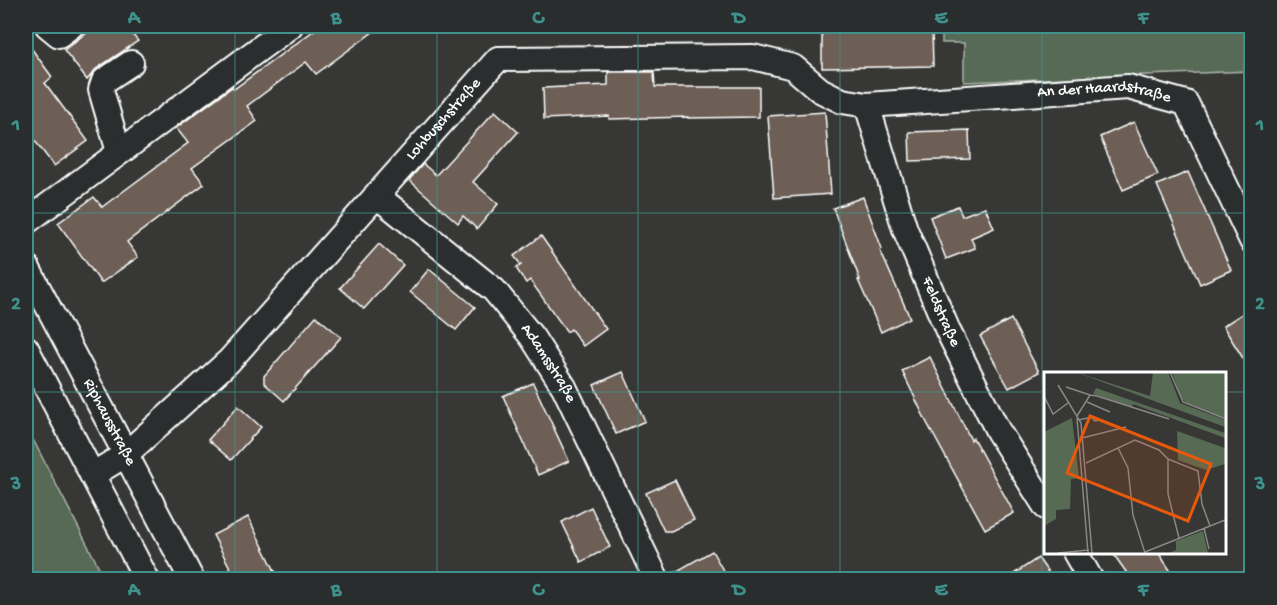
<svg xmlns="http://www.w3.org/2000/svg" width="1277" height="605" font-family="'Gochi Hand',sans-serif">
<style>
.green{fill:#576a54;stroke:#abb4aa;stroke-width:1.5}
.building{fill:#6d5f54;stroke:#fff;stroke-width:1.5}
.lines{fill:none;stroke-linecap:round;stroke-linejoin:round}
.minor-casing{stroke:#fff;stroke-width:28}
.minor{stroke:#2a2d2e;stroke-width:24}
.grid{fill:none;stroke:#3f918b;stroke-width:1.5;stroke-opacity:0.55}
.labels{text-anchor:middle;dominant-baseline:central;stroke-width:6;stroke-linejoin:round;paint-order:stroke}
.street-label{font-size:16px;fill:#fff;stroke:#2a2d2e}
.inset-road{fill:none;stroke:#878786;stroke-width:1.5}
.view{fill:#e8590c;fill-opacity:0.15;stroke:#e8590c;stroke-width:3}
.inset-edge{fill:none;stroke:#fff;stroke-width:3}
.neatline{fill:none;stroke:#3f918b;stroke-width:2}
.grid-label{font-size:20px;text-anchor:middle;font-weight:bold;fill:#3f918b}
</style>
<rect width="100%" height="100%" fill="#373736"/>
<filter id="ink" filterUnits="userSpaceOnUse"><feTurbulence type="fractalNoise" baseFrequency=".0167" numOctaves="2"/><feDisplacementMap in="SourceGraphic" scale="12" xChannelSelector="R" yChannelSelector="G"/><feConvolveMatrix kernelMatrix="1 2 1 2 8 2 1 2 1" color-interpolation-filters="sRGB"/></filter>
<g filter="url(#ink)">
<g class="green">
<polygon points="942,26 1251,26 1251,71 964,82 964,43 942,43"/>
<polygon points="26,426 105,579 26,579"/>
</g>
<g class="building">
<polygon points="95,26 125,26 138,41 96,69 87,80 64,50"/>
<polygon points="320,26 381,26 316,74 306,62 247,106 257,121 192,168 204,184 127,242 138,257 101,283 58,223 94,197 102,207 188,143 176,128 232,87 234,89"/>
<polygon points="932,30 933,66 822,68 822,32"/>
<polygon points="26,41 52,77 45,83 88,141 54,166 26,129"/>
<polygon points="608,72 654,72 655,87 759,87 759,117 688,118 688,117 609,119 609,116 544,119 543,88 608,85"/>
<polygon points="495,111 518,132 473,182 498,204 477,229 463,216 458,223 409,180 423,164 436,175"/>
<polygon points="825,112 831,194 774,198 768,116"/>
<polygon points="1134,122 1158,175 1123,190 1100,137"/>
<polygon points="969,130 970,159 910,161 909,132"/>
<polygon points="1188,172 1231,270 1200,284 1157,185"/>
<polygon points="863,197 882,249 880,250 910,318 881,332 858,280 860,280 833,208"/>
<polygon points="958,206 962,216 985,207 994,228 971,238 975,248 946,259 930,217"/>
<polygon points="541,236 606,329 583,346 571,329 567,332 530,280 526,283 516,268 521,265 514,256"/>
<polygon points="379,244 403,265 364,309 340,288"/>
<polygon points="429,269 475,307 456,330 410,292"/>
<polygon points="1251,308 1251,371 1223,326"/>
<polygon points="316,316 341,337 284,401 264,383 264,376"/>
<polygon points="1011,319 1039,372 1009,388 980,336"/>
<polygon points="930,357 971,440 973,438 1014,513 985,529 927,423 902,371"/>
<polygon points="623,372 645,421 616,434 594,385"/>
<polygon points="533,383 569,461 538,475 503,396"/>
<polygon points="238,406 261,427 231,460 208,440"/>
<polygon points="675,480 694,520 671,531 664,531 646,493"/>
<polygon points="591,507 610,547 581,562 562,522"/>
<polygon points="248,517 275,571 258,579 236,579 213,535"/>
<polygon points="712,551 728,579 671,579 670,575"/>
<polygon points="1112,552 1158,552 1176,579 1131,579"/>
<polygon points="1038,558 1053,579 1006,579"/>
</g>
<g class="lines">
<g class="minor-casing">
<g id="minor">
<polyline points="48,26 59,35 71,26"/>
<path id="s1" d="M867,105l38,124 43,102 50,100 48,76"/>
<polyline points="119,152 101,90 104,81 131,63"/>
<path id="s2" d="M376,195l118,95 38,47 32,50 93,193"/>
<polyline points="26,222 290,26"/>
<path id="s3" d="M26,265l166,315"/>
<polyline points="26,348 147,580"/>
<path id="s4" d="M92,475l33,-20 104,-94 269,-302 255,-2 40,10 27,23 22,11 25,4 261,-18 58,16 66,138"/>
<polyline points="1075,552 1091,580"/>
</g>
</g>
<use href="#minor" class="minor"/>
</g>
</g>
<path class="grid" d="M235,26v554M437,26v554M638,26v554M840,26v554M1042,26v554M26,213h1226M26,392h1020M1224,392h28"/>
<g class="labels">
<g class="street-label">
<text stroke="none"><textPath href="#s4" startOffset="1203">An der Haardstraße</textPath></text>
<text stroke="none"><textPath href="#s4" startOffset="502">Lohbuschstraße</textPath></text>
<text stroke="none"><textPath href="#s1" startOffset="220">Feldstraße</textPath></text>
<text stroke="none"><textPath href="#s2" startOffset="243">Adamsstraße</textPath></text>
<text stroke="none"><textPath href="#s3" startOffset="178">Riphausstraße</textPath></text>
</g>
</g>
<g transform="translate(1044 372)">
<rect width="182" height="182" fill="#373736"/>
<path d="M31,0l75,24 3,-24h15l12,31 45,17v7zM128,0h53v46l-37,-14 -7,-6zM52,16l129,45v5l-92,-34 -1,3 -39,-13zM28,46l7,60 -8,1 -1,30 -14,1v9l-12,7v-94zM133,59l48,17v16l-19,6 -28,-10zM159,159l5,22h-39l7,-3v-9z" fill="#576a54"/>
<path class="inset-road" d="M126,0l13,30 43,17M14,13l23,38 11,130M22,15l24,8M0,24l9,18 15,-11M43,30l23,10M33,44l13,-21 7,1 72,23M33,46l11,135M35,48l12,-3 4,4 5,-1M38,66l44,-11M74,76l10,20 5,47 12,38M124,87l30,12 4,33 8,22M124,87v35l11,44M42,91l49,-23 24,10 9,9M160,156l5,21M101,180l80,-32M14,181l31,-3"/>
<path class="view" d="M46,44l121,48 -23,57 -121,-48z"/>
<rect width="182" height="182" class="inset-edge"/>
</g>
<rect width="1277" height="605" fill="none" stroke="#2a2d2e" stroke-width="66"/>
<rect x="33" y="33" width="1211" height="539" class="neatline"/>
<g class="grid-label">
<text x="134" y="23">A</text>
<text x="336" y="23">B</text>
<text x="538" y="23">C</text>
<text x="739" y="23">D</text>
<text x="941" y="23">E</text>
<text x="1143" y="23">F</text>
<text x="16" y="130">1</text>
<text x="1260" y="130">1</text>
<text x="16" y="309">2</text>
<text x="1260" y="309">2</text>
<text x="16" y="489">3</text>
<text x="1260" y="489">3</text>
<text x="134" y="595">A</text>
<text x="336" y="595">B</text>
<text x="538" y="595">C</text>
<text x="739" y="595">D</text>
<text x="941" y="595">E</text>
<text x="1143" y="595">F</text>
</g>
</svg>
